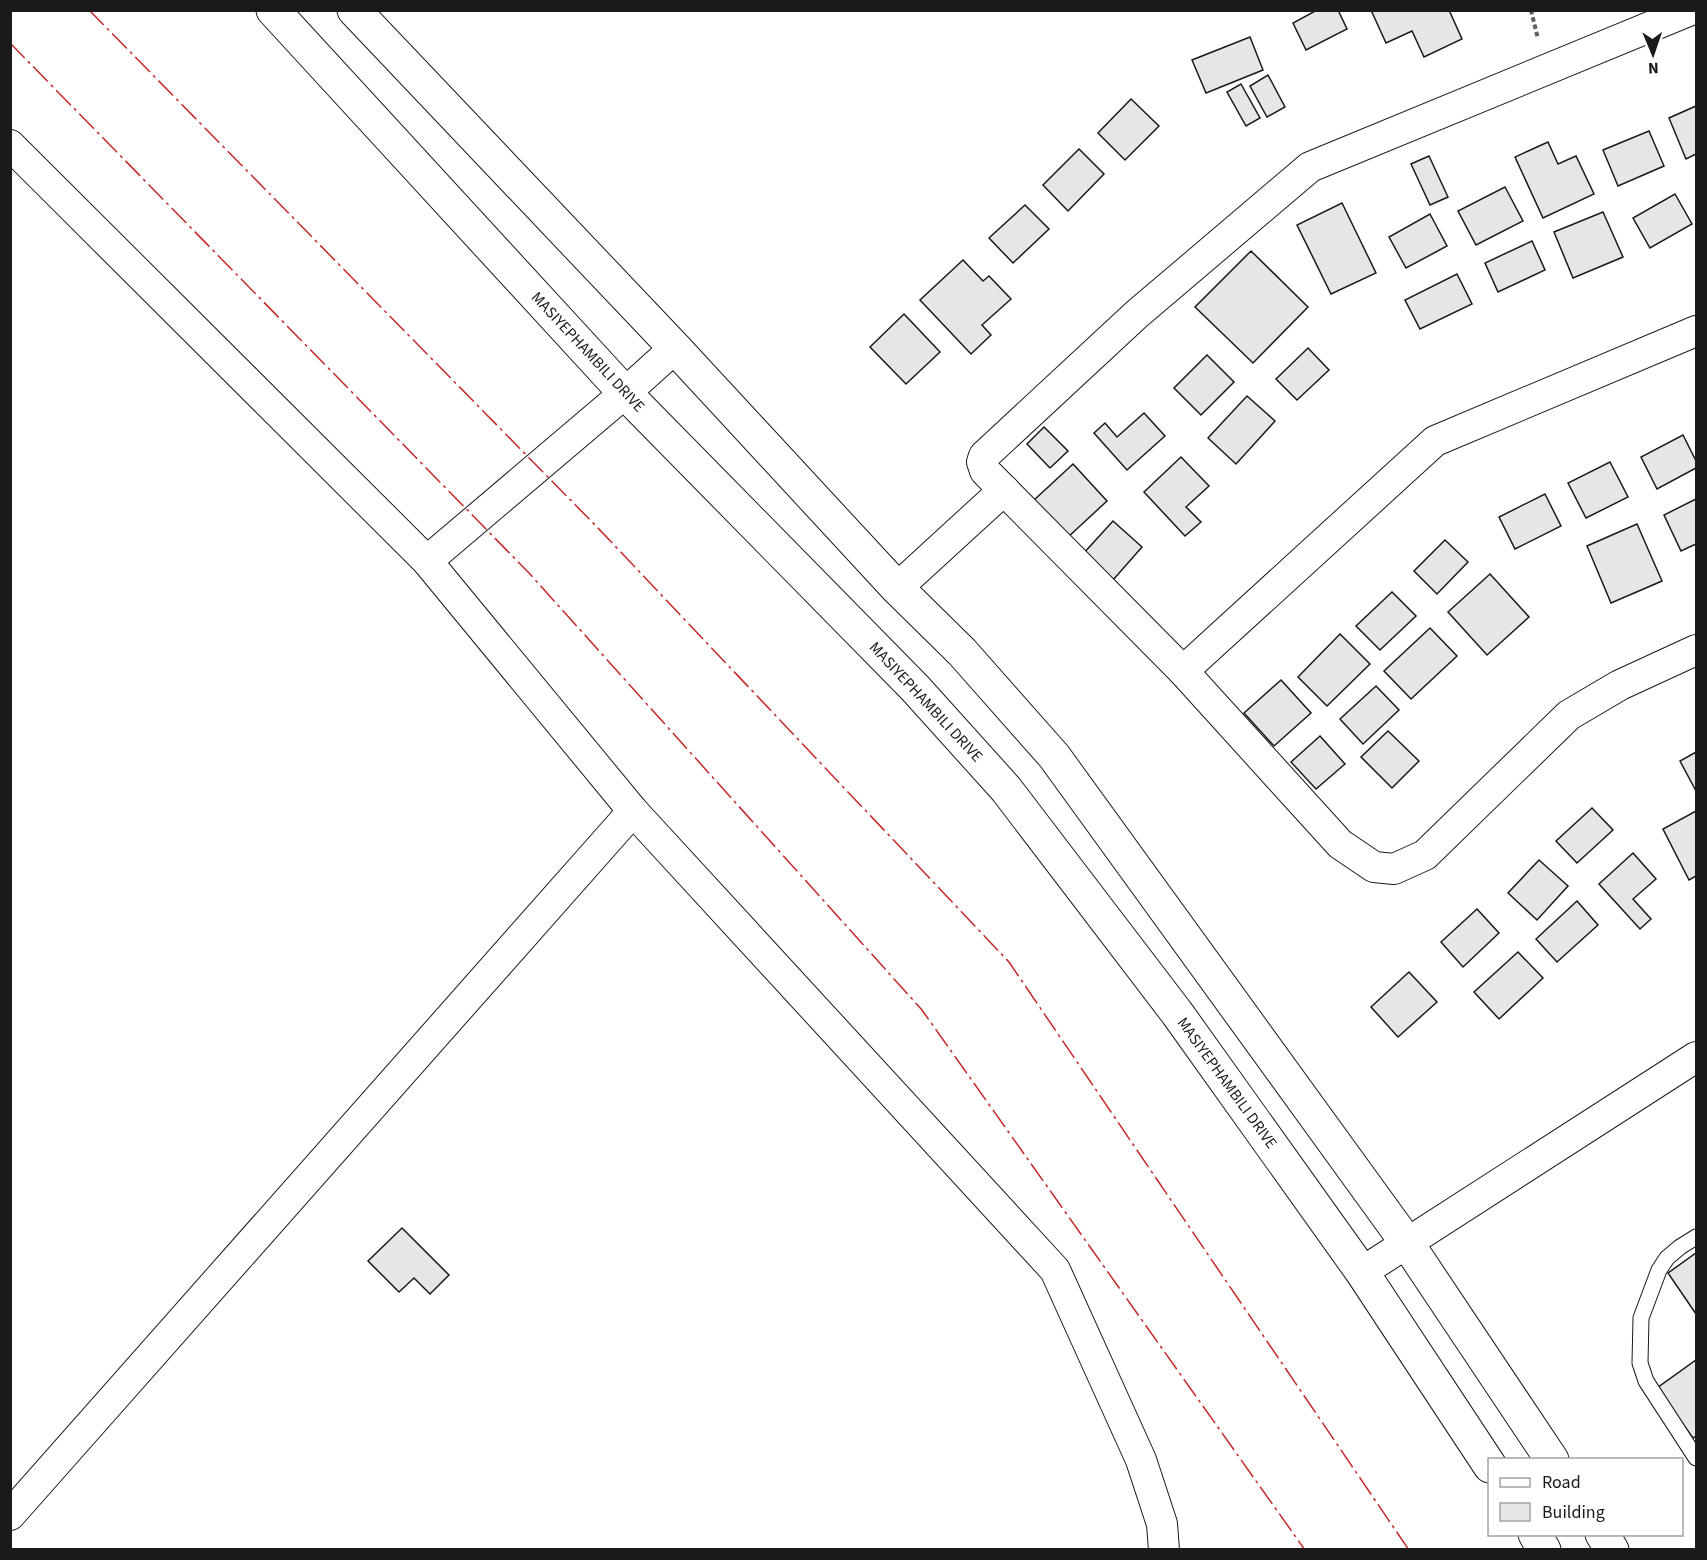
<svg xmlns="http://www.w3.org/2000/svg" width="1707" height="1560" font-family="'Source Sans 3',sans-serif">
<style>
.building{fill:#e6e6e6;stroke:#1a1a1a;stroke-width:1.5}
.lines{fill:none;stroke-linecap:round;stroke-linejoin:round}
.service-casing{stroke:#1a1a1a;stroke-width:17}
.minor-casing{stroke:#1a1a1a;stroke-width:32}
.primary-casing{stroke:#1a1a1a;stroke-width:35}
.path{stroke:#5f5f5f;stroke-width:4;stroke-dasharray:4.5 3;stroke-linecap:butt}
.service{stroke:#fff;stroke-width:15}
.minor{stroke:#fff;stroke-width:30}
.primary{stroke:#fff;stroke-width:33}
.power{stroke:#c62828;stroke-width:1.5;stroke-dasharray:21 4.5 3 4.5;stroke-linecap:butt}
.labels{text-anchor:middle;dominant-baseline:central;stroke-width:4.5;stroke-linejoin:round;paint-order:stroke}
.street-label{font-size:16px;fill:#1a1a1a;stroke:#fff}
</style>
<rect width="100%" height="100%" fill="#fff"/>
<g class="building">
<polygon points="1317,10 1338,10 1347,29 1306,50 1293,23"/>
<polygon points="1371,10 1449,10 1462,39 1424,57 1412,31 1386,43"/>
<polygon points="1250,37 1263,70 1206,93 1192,60"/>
<polygon points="1268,75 1285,107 1267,117 1250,86"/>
<polygon points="1241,84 1260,118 1246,126 1227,92"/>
<polygon points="1131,99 1159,126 1125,160 1098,133"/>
<polygon points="1696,106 1696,154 1686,159 1669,118"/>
<polygon points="1649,131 1664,166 1618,186 1603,150"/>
<polygon points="1548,142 1558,164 1576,156 1594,194 1543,218 1515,157"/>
<polygon points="1079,149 1104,174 1068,211 1043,185"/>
<polygon points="1429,156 1448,197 1430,205 1411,164"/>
<polygon points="1505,187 1523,221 1476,245 1458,211"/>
<polygon points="1675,194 1692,224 1650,248 1633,218"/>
<polygon points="1342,203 1376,273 1331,294 1297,225"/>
<polygon points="1025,205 1049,229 1013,263 989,238"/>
<polygon points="1603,212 1623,257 1573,278 1554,232"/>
<polygon points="1430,214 1447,246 1406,268 1389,237"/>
<polygon points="1532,241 1545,270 1498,292 1485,263"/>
<polygon points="1251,251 1308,307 1253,363 1195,307"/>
<polygon points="963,260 983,281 989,276 1011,299 982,325 991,335 971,354 920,300"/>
<polygon points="1457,274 1472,304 1420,329 1405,300"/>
<polygon points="904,314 940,352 906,384 870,347"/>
<polygon points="1308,348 1329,370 1297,400 1276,379"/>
<polygon points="1207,355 1234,382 1201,415 1174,388"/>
<polygon points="1247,396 1275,421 1236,464 1208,438"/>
<polygon points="1144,413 1165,436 1127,470 1094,433 1105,423 1117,437"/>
<polygon points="1044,427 1068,451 1050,468 1027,444"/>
<polygon points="1683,435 1696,461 1696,468 1657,489 1641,457"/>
<polygon points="1181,457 1209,486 1186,507 1201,522 1185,536 1144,492"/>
<polygon points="1610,462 1628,497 1586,518 1568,483"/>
<polygon points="1073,464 1107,501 1067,538 1033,501"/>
<polygon points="1545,494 1561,526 1515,549 1499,517"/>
<polygon points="1696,499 1696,544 1681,551 1664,515"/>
<polygon points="1113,521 1142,547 1113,580 1083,554"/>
<polygon points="1637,524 1662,581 1611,603 1587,546"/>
<polygon points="1445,540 1468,562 1437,594 1414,571"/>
<polygon points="1490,574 1529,617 1487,655 1448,612"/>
<polygon points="1392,592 1416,616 1380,650 1356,626"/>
<polygon points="1430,628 1457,656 1411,699 1384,671"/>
<polygon points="1340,634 1370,664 1327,706 1298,677"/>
<polygon points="1281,680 1311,713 1274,746 1244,713"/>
<polygon points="1376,686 1399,710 1363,744 1340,719"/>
<polygon points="1388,731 1419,761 1392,788 1361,757"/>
<polygon points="1320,736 1345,764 1316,789 1291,762"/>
<polygon points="1696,752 1696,791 1680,761"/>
<polygon points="1592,808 1613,830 1577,863 1556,841"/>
<polygon points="1696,811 1696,876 1689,880 1663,829"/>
<polygon points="1633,853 1656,879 1633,899 1651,919 1640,929 1599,884"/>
<polygon points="1539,860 1568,886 1537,920 1508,893"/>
<polygon points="1577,901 1598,925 1557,962 1536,939"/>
<polygon points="1477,909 1499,933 1463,967 1441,942"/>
<polygon points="1518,952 1543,978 1499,1019 1474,992"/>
<polygon points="1409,972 1437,1002 1398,1037 1371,1007"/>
<polygon points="402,1228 449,1275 430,1294 414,1278 399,1292 368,1261"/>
<polygon points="1696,1253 1696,1314 1668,1273"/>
<polygon points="1696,1360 1696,1436 1693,1438 1657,1388"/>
</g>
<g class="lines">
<g class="service-casing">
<polyline id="service" points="1696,1237 1680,1247 1667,1258 1659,1270 1641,1318 1640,1363 1646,1381 1696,1458"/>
</g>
<g class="minor-casing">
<g id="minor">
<polyline points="1691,10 1310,167 1137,314 984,456 982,462 985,471 1183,671 1340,844 1374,867 1394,869 1425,855 1569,715 1620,685 1696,650"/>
<polyline points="10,145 427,561 633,811 1055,1270 1141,1460 1162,1524 1164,1550"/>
<polyline points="427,561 625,393 675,348"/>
<polyline points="897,588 1004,490"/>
<polyline points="1183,671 1435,441 1696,331"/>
<polyline points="1362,1272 1696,1057"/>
<polyline points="10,1515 633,811"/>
</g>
</g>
<g class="primary-casing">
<g id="primary">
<polyline points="273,10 625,393 915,688 1006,789 1177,1013 1362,1272 1490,1466"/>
<polyline points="354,10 675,348 897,588 962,652 1054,756 1407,1243 1552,1460"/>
<polyline points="1535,1534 1544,1550"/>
<polyline points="1602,1534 1612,1550"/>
</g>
</g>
<polyline class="path" points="1531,10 1538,39"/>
<use href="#service" class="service"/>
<use href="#minor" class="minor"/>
<use href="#primary" class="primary"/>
<g class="power">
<polyline points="89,10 597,527 1009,962 1409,1550"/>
<polyline points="10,43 529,573 922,1010 1305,1550"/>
</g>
</g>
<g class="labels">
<g class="street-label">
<text transform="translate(588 352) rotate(47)">MASIYEPHAMBILI DRIVE</text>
<text transform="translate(926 702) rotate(47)">MASIYEPHAMBILI DRIVE</text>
<text transform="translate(1227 1083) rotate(54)">MASIYEPHAMBILI DRIVE</text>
</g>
</g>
<rect width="1707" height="1560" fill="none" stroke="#1a1a1a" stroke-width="24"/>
<rect x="1488" y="1458" width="195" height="78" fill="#ffffff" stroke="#a3a3a3" stroke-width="1.5"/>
<rect x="1500" y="1478" width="30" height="9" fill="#ffffff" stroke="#a3a3a3" stroke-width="1.5"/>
<text x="1542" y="1488" font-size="18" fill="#1a1a1a">Road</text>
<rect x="1500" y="1503" width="30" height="18" fill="#e6e6e6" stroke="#a3a3a3" stroke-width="1.5"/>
<text x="1542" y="1518" font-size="18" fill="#1a1a1a">Building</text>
<g transform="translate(1653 54) rotate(178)" stroke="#ffffff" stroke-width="4.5" paint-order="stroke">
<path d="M0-4.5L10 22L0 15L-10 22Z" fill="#1a1a1a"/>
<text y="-9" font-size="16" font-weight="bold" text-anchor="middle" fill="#1a1a1a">N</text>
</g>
</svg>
